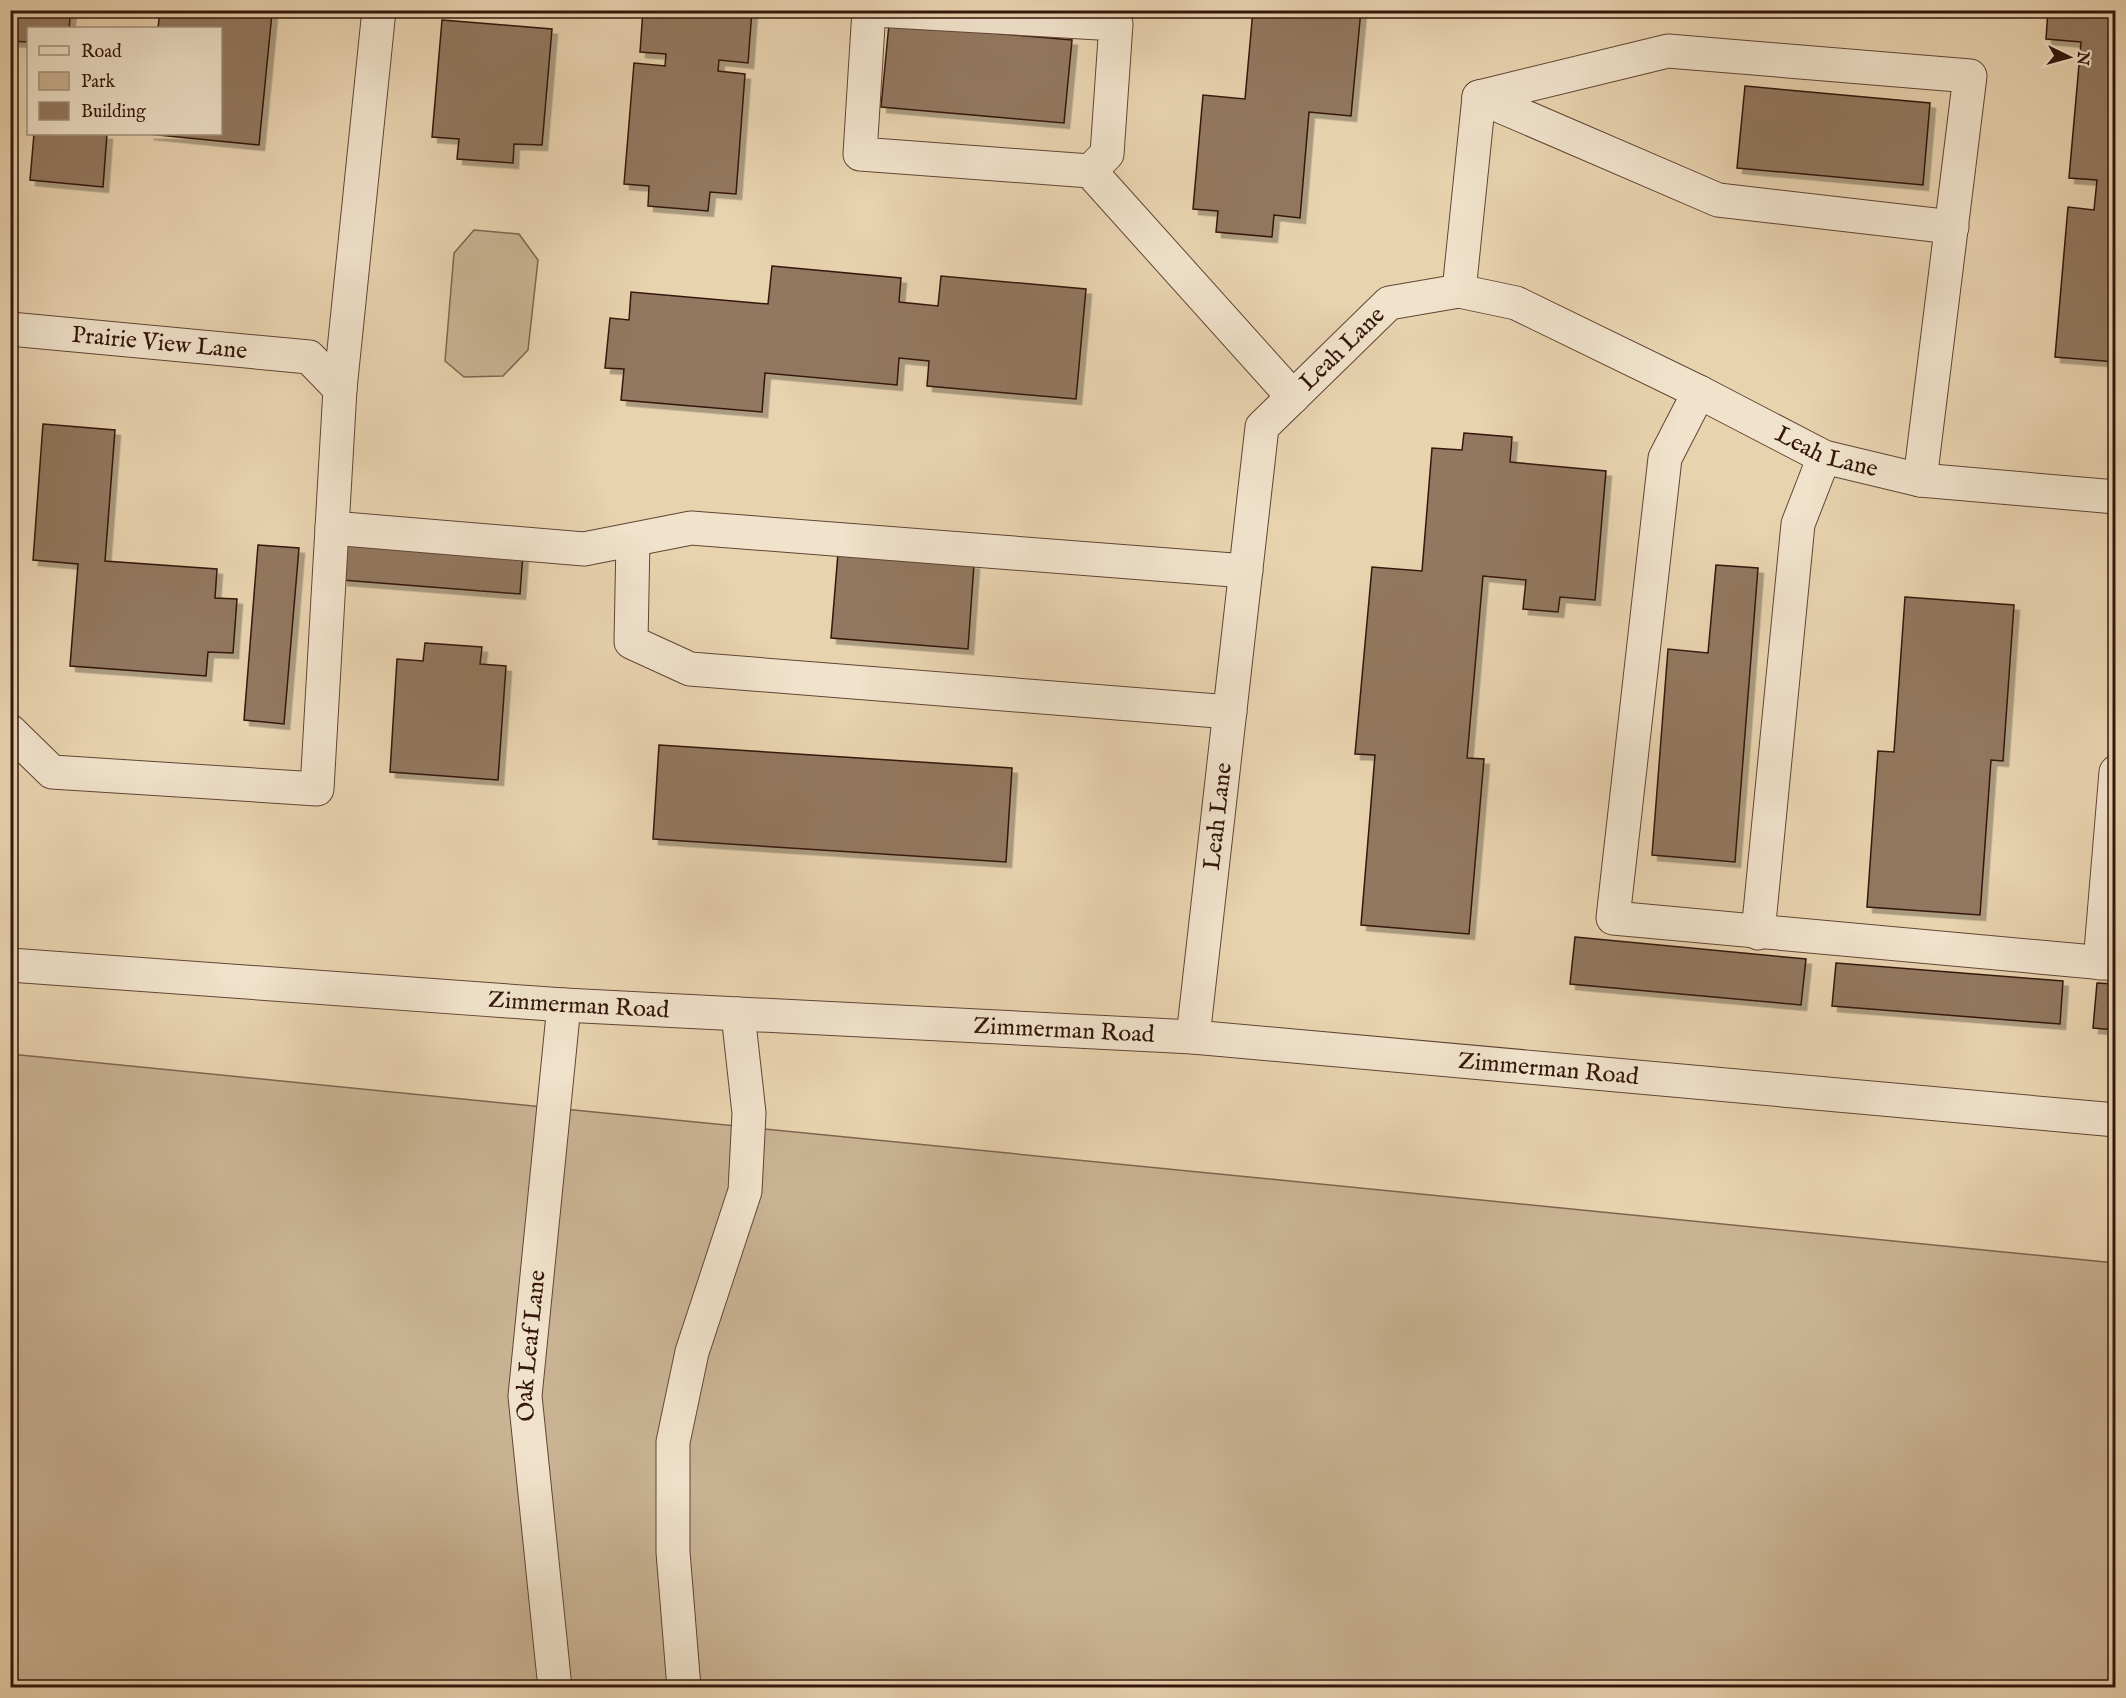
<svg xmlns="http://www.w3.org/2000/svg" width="2126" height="1698" font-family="'IM FELL English',serif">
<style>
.green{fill:#c9b393;stroke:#7e644f;stroke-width:1.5}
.building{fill:#927860;stroke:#34160b;stroke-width:1.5;filter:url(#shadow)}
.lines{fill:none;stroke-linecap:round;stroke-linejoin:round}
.minor-casing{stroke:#614534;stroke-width:35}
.minor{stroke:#f0e2cb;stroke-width:33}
.labels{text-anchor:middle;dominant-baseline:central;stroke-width:4.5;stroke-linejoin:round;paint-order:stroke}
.street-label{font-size:24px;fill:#34160b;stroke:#f0e2cb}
</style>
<defs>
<filter id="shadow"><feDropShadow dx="5.5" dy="5.5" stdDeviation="0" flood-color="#0004"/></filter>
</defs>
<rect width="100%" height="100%" fill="#e8d3af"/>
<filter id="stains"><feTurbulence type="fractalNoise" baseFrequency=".00333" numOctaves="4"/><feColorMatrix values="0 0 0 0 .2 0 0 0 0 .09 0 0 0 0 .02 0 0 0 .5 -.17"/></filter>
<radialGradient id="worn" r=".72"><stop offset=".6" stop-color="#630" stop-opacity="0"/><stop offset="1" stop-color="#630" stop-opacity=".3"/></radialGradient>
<g class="green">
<polygon points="474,230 519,234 538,260 528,350 503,376 464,377 445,361 454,253"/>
<polygon points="10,1054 2115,1263 2115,1687 11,1687"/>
</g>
<g class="building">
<polygon points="10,10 71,10 69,28 28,28 28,42 10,41"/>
<polygon points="160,10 272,13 259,145 148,134 220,134 220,28 158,28"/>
<polygon points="643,10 752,10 748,63 719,60 718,71 745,74 736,194 710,192 708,211 648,206 649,186 624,184 634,63 665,66 666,54 640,52"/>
<polygon points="1253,10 1361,10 1351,116 1309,112 1300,218 1274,215 1272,237 1216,232 1218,211 1193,209 1203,95 1245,99"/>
<polygon points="2048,10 2116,10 2116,362 2055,357 2068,207 2094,210 2097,180 2069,178 2081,42 2046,39"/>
<polygon points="442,20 552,29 542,145 514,144 513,163 457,159 459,139 432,137"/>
<polygon points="889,24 1072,40 1064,123 881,107"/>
<polygon points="1745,86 1930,103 1923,185 1737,168"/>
<polygon points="34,134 107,134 103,187 30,180"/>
<polygon points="772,266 901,278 899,302 938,306 941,276 1086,289 1076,399 927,386 929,361 899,358 897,385 765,373 762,412 621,400 624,369 605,368 610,318 629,320 631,292 768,304"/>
<polygon points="43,424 115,430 105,561 217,569 215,598 237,599 233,653 208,652 206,676 70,666 78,564 33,560"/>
<polygon points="1464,433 1512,437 1510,462 1606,471 1595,600 1560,597 1558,612 1523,609 1526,580 1483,576 1467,758 1484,759 1469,934 1361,925 1375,755 1355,754 1372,567 1422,571 1432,448 1462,450"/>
<polygon points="345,539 523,553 520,594 342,580"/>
<polygon points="258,545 299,548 284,724 244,720"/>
<polygon points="838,553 974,564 968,649 831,638"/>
<polygon points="1716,565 1758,568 1735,862 1652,855 1668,649 1708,653"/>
<polygon points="1905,597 2014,605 2003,761 1991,760 1980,915 1867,907 1878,751 1894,752"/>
<polygon points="425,643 482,647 480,664 506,666 498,780 390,772 397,659 423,661"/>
<polygon points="659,745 1012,768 1006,862 653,839"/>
<polygon points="1575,937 1806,959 1801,1005 1570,984"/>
<polygon points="1836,963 2063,981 2060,1024 1832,1006"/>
<polygon points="2097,983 2116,984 2116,1030 2093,1028"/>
</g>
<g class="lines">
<g class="minor-casing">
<g id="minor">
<polyline points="869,10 860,154 1090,171 1293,397"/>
<polyline points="874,10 1116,24 1107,154 1090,171"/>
<polyline points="1479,97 1668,51 1970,76 1920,480"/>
<polyline points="1479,97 1718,200 1952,227"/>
<polyline points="1459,291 1479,97"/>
<path id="s1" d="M10,329l299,28 31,32 -8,139 252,21 107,-21 555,43"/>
<polyline points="340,389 379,10"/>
<polyline points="1699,392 1665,458 1613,918 2116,964"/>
<polyline points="633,540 631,642 690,669 1230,712"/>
<polyline points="10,731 52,772 317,789 332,528"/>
<polyline points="1758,933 1798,524 1824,457"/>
<polyline points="2100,963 2116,772"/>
<path id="s2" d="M10,965l554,40 629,32 923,83"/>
<path id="s3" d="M1193,1037l69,-610 127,-124 70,-12 57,12 183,89 125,65 96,23 196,17"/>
<path id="s4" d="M555,1688l-30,-292 39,-391"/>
<polyline points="684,1688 673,1552 673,1442 692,1352 745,1191 749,1113 738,1014"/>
</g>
</g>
<use href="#minor" class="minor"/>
</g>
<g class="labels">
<g class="street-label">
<text stroke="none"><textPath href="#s1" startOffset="150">Prairie View Lane</textPath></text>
<text stroke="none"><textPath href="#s3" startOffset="726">Leah Lane</textPath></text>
<text stroke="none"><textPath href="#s3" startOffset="1266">Leah Lane</textPath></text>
<text stroke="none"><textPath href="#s3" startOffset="222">Leah Lane</textPath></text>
<text stroke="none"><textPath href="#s2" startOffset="570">Zimmerman Road</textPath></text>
<text stroke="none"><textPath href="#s2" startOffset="1056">Zimmerman Road</textPath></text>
<text stroke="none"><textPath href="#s2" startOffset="1542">Zimmerman Road</textPath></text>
<text stroke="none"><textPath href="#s4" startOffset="344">Oak Leaf Lane</textPath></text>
</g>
</g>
<rect width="2126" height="1698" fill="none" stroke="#e8d3af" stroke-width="36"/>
<rect x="12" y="12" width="2102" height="1674" fill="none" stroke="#34160b" stroke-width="3"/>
<rect x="18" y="18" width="2090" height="1662" fill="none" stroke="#34160b" stroke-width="1.5"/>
<rect x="27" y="27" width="195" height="108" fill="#f0e2cb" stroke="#a5907e" stroke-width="1.5"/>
<rect x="39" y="46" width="30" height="9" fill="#f0e2cb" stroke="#a5907e" stroke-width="1.5"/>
<text x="81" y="57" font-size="18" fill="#34160b">Road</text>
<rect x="39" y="72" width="30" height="18" fill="#c9b393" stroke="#a5907e" stroke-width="1.5"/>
<text x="81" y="87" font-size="18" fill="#34160b">Park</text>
<rect x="39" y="102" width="30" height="18" fill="#927860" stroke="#a5907e" stroke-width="1.5"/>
<text x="81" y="117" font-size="18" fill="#34160b">Building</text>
<g transform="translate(2069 57) rotate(95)" stroke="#f0e2cb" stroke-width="4.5" paint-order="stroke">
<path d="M0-4.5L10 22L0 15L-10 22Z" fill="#34160b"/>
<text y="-9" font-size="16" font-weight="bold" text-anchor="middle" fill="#34160b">N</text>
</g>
<rect width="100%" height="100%" filter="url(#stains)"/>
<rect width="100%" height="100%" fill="url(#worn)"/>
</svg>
